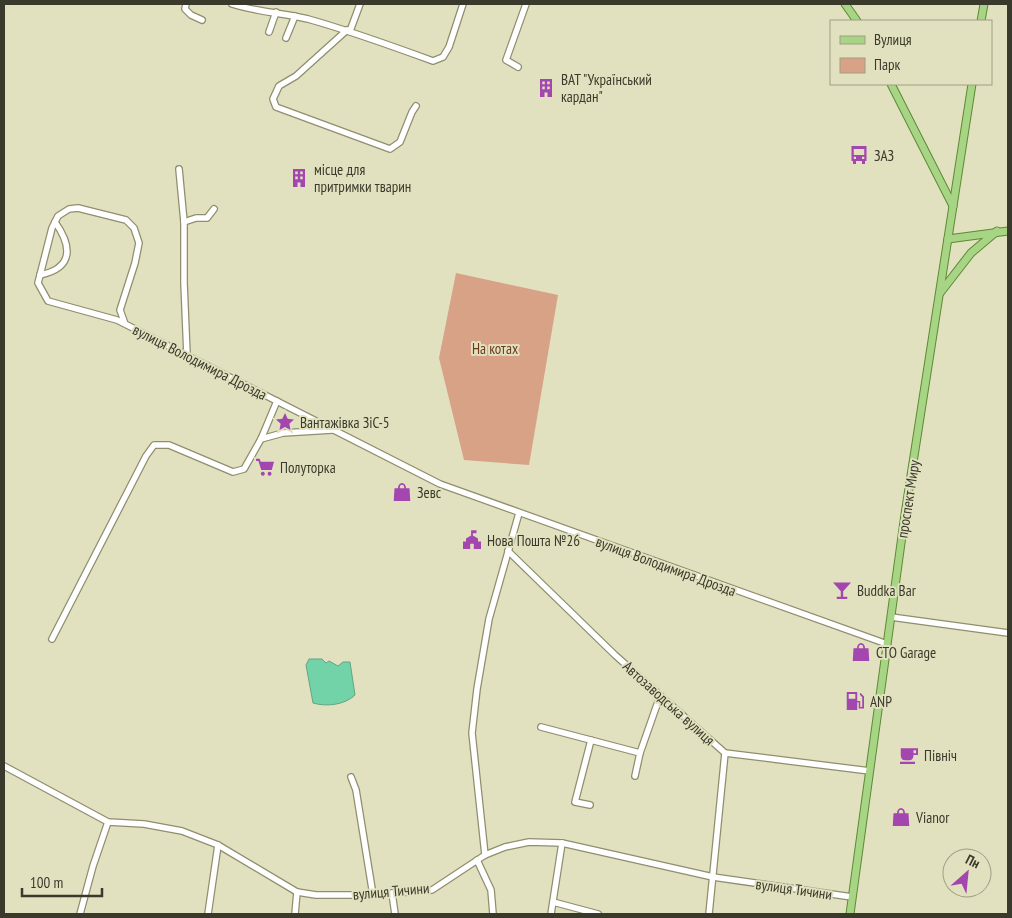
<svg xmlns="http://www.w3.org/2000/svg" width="1012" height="918" font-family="'PT Sans Narrow',sans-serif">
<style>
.green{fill:#d8a286}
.water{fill:#73d3a8;stroke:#62a583}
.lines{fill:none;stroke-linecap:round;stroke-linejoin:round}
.minor-casing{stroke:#8f8e6e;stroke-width:8}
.major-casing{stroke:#5a8b31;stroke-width:9}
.minor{stroke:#fff;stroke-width:5.5}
.major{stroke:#a7d485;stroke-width:7}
.labels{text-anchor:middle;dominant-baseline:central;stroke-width:4;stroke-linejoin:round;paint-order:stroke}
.poi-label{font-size:15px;fill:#3a3a2c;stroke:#e2e1bf;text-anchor:start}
.park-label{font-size:15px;fill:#6c391a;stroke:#e2e1bf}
.street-label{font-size:15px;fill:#3a3a2c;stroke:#e2e1bf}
</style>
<rect width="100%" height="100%" fill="#e2e1bf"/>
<polygon class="green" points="456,273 558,295 529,465 464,460 439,358"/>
<path class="water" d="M309,659h13l4,4 3,-2 9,5 5,-4h7l5,33c-10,10 -29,12 -42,8l-7,-38z"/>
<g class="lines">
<g class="minor-casing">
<g id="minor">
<polyline points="186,4 185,9 191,15 202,20"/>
<path d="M232,4c25,8 51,9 76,15 43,12 84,27 125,42l10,-4 6,-10 14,-43"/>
<polyline points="347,30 296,76 279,86 273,99 276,107 390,149 400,142 412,112 416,106"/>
<polyline points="350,31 360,4"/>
<polyline points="269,32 276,12"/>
<polyline points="286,38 295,16"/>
<polyline points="518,67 506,60 526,4"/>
<polyline points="179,169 184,222 184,283 187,355"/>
<polyline points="184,222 196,218 207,218 214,209"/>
<path d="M40,275c34,-7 32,-29 15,-53"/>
<polyline points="125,324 120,310 135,263 139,243 134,228 126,220 78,208 69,209 58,216 52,228 38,283 48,301 117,320 125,324 440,484 887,644"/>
<polyline points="261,439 283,433 332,430"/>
<polyline points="508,551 615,655 725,753 870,771"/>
<polyline points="891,617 1008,633"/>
<polyline points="52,639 146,456 154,445 169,445 233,472 244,469 261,439 277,401"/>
<polyline points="541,727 640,753"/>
<polyline points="4,766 108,822 144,824 182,831 218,845 297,892 316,895 373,895 432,890 485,855 505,847 529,842 562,843 713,877 852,897"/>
<polyline points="635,776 640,753 660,696"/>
<polyline points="351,777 356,790 373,895"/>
<polyline points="590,805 575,802 591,740"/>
<polyline points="485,855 472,733 477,689 489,619 519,513"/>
<polyline points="477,860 491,890 493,914"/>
<polyline points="392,893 395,914"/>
<polyline points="553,902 598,914"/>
<polyline points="80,914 93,866 108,822"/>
<polyline points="208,914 218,845"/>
<polyline points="295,914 297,892"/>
<polyline points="551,914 562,843"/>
<polyline points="709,914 725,753"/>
</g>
</g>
<g class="major-casing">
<g id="major">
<polyline points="845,4 857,21"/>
<polyline points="981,21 984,4"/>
<polyline points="891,84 953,206"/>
<polyline points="948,239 1008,231"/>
<polyline points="940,293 971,253 997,231"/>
<polyline points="850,914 905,514 972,84"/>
</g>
</g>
<use href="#minor" class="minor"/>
<use href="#major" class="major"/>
</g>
<defs>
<g id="building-bare" transform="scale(1.5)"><path d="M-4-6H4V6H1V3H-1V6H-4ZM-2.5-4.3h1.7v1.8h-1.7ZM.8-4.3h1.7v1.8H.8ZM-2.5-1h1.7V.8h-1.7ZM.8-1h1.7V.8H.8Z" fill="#a446af" stroke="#e2e1bf" stroke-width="2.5" paint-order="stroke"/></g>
<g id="bus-bare" transform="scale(1.5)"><path d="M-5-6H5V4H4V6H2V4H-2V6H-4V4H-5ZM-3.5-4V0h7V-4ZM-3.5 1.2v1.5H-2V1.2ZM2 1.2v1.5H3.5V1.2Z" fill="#a446af" stroke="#e2e1bf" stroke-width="2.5" paint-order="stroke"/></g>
<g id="sight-bare" transform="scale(1.5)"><path d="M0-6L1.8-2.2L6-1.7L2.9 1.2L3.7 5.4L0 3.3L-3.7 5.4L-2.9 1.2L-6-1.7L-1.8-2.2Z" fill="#a446af" stroke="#e2e1bf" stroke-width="2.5" paint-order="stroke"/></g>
<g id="supermarket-bare" transform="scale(1.5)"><path d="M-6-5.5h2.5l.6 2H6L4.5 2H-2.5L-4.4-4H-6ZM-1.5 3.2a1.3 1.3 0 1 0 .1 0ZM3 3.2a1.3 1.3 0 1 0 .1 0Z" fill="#a446af" stroke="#e2e1bf" stroke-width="2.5" paint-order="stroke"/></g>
<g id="shop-bare" transform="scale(1.5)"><path d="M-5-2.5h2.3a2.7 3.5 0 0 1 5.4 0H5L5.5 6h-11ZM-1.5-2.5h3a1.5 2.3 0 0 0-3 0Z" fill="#a446af" stroke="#e2e1bf" stroke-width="2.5" paint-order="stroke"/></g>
<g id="civic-bare" transform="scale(1.5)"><path d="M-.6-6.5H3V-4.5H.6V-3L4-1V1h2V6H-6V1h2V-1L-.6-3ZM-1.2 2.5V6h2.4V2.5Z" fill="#a446af" stroke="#e2e1bf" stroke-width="2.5" paint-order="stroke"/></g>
<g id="bar-bare" transform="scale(1.5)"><path d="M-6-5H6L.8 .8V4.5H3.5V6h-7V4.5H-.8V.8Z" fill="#a446af" stroke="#e2e1bf" stroke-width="2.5" paint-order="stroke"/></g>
<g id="fuel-bare" transform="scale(1.5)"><path d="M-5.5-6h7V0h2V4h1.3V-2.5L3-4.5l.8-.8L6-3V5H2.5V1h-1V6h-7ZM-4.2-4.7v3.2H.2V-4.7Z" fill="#a446af" stroke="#e2e1bf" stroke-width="2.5" paint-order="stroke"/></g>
<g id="cafe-bare" transform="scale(1.5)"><path d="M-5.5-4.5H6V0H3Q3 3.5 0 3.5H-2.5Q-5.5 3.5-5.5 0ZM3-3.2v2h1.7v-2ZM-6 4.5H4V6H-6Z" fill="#a446af" stroke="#e2e1bf" stroke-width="2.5" paint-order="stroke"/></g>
</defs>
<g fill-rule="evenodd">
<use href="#building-bare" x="546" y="88"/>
<use href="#bus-bare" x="859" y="155"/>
<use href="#building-bare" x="299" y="178"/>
<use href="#sight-bare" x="285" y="422"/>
<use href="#supermarket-bare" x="265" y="467"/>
<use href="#shop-bare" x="402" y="492"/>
<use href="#civic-bare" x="472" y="540"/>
<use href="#bar-bare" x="842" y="590"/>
<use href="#shop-bare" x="861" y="652"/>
<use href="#fuel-bare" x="855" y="701"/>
<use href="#cafe-bare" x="909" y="755"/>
<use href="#shop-bare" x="901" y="817"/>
</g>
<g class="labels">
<g class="poi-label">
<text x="561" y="79">ВАТ "Український<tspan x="561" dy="17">кардан"</tspan></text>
<text x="874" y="155">ЗАЗ</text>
<text x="314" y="169">місце для<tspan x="314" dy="17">притримки тварин</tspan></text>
<text x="300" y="422">Вантажівка ЗіС-5</text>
<text x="280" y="467">Полуторка</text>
<text x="417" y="492">Зевс</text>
<text x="487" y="540">Нова Пошта №26</text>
<text x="857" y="590">Buddka Bar</text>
<text x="876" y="652">СТО Garage</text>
<text x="870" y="701">ANP</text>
<text x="924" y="755">Північ</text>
<text x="916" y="817">Vianor</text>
</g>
<g class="park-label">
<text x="495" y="348">На котах</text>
</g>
<g class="street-label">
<text transform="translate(200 362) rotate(27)">вулиця Володимира Дрозда</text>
<text transform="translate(908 499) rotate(-81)">проспект Миру</text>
<text transform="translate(666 566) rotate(20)">вулиця Володимира Дрозда</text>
<text transform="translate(669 703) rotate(42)">Автозаводська вулиця</text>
<text transform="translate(794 889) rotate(8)">вулиця Тичини</text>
<text transform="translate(391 891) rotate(-5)">вулиця Тичини</text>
</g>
</g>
<rect width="1012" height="918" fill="none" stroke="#3a3a2c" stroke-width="10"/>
<rect x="830" y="20" width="162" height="65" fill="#e2e1bf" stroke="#9f9e84"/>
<rect x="840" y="36" width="25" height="8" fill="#a7d485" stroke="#9f9e84"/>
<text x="874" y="45" font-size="15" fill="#3a3a2c">Вулиця</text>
<rect x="840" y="58" width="25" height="15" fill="#d8a286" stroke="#9f9e84"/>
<text x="874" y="70" font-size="15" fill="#3a3a2c">Парк</text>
<g transform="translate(967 873) rotate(27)"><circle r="24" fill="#e2e1bf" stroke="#9f9e84"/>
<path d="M0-4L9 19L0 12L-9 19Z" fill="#a446af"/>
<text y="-8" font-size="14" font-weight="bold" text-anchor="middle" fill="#3a3a2c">Пн</text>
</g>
<path d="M22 888v8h80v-8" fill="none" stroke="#3a3a2c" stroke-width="2.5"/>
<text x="30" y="888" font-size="15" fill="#3a3a2c" stroke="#e2e1bf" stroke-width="4" paint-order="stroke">100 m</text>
</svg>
